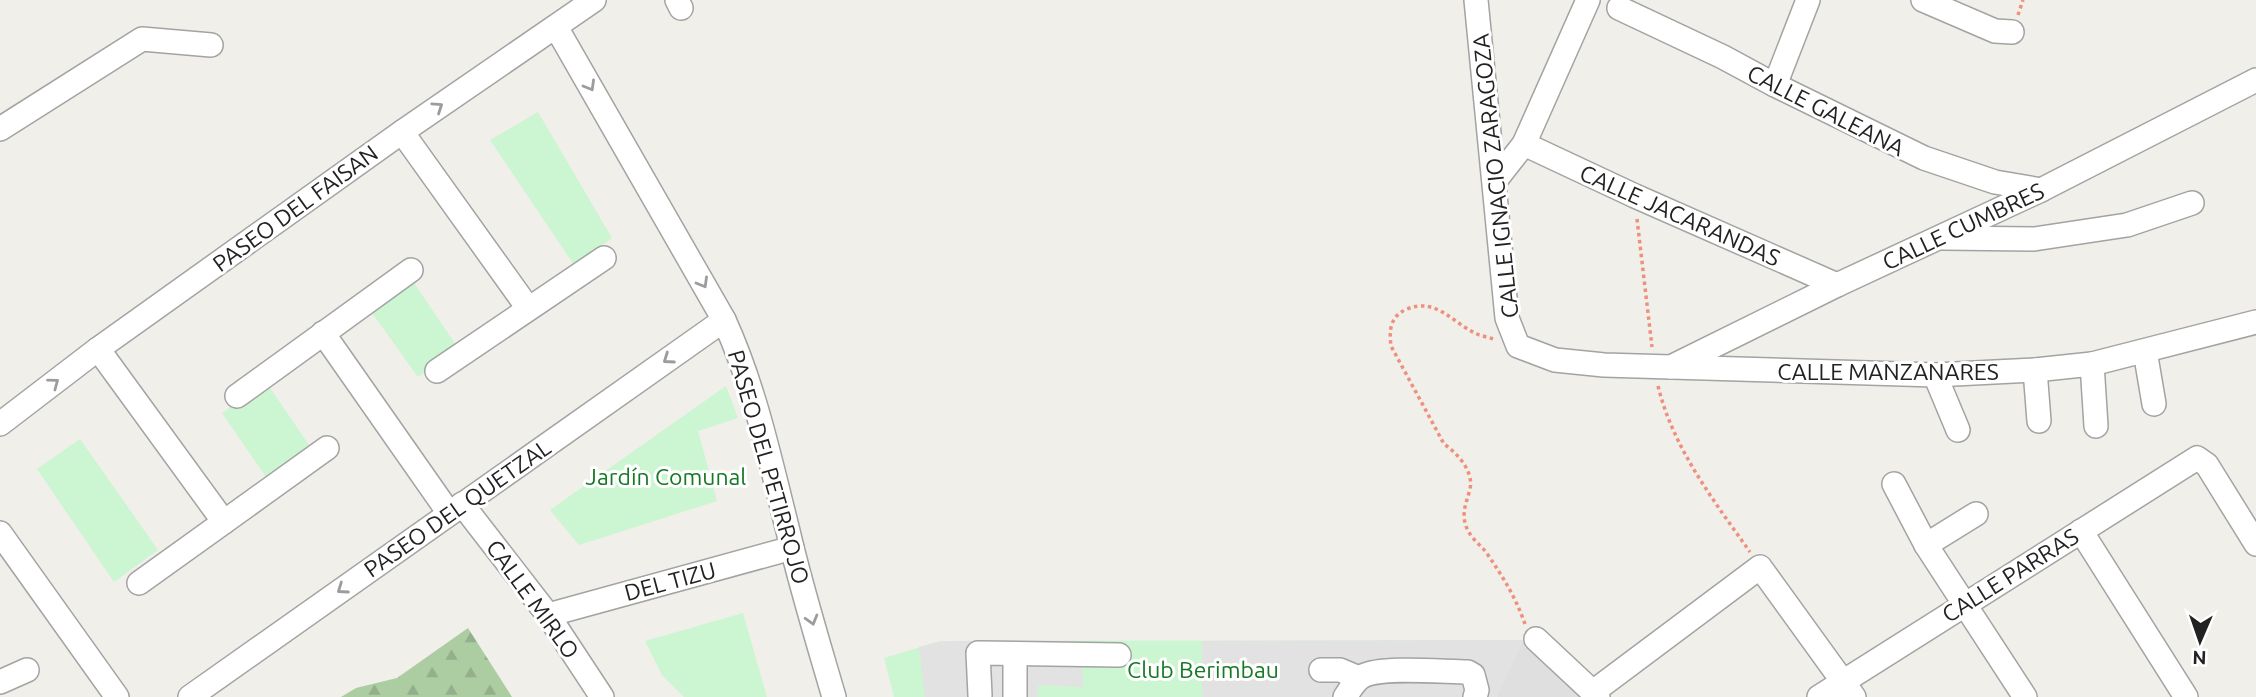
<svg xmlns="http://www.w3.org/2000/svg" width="2256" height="697" font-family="Ubuntu,sans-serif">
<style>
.residential{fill:#dfdfdf}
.forest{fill:url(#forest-firs)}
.park{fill:#ccf5d2}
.parking{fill:#e2e2e2}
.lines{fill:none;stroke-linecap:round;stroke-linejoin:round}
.minor-casing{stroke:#a3a3a3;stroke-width:26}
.path{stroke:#ee907d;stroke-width:3.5;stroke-dasharray:3.5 3.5;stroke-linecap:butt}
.minor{stroke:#fff;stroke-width:23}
.oneway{stroke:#9c9c9c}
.labels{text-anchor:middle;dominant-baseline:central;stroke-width:6;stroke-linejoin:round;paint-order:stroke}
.street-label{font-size:23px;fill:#222;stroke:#fff}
.park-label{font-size:23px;fill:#177825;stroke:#fff}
</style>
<defs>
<pattern id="forest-firs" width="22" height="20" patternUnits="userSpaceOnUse" patternTransform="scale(1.75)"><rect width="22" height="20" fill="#accca2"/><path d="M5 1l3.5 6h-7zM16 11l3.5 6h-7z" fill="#94af8b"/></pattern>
</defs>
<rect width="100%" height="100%" fill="#f1efe9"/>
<polygon class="residential" points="1523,640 1582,697 1496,697"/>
<polygon class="forest" points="468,628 512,697 341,697 356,688 397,678"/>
<g class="park">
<polygon points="538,112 612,238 574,265 490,140"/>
<polygon points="412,280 458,348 418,377 370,310"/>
<polygon points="266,382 309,445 266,477 222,413"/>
<polygon points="726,386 738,418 698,431 717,501 579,545 550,510"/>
<polygon points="80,439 158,550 114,582 37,469"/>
<polygon points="743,613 767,697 684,697 662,675 645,641"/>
<polygon points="1523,640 1496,697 894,697 884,658 941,641"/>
</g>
<g class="parking">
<polygon points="1523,640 1496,697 1202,697 1202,641"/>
<polygon points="941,641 1081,641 1083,687 1038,685 1038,697 925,697 919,647"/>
</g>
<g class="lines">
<g class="minor-casing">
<g id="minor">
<polyline points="677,0 681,8"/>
<polyline points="1476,0 1507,318 1518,346 1555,360 1604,365 1935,375 2035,370 2092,364 2256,322"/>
<polyline points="1923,0 1995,31 2012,32"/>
<polyline points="1619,8 1723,57 1775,85 1924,158 1995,182 2041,190"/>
<path d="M556,27l168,293c31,68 46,140 64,211 13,56 30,111 46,166"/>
<polyline points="1775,85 1808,0"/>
<polyline points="0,129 142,39 211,45"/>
<polyline points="402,132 528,308"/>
<polyline points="1524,144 1635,196 1837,285"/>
<polyline points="1495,181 1524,144 1588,0"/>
<polyline points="1943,238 2034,239 2127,225 2192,203"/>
<polyline points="323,333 449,513"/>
<polyline points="98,349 224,522"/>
<polyline points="2145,351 2154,404"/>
<polyline points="2092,364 2096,426"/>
<polyline points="1671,367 1837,285 2041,190 2256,80"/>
<polyline points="2035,370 2039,421"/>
<polyline points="437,371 604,258"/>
<polyline points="1935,375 1958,430"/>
<polyline points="237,396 411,270"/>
<polyline points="0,424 98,349 402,132 594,0"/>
<polyline points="1894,484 1926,545 2025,697"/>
<polyline points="462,504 548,615 602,697"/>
<polyline points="2081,531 2186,697"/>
<polyline points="0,533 117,697"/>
<polyline points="1926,545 1976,514"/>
<polyline points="139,583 327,448"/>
<polyline points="548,615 792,548"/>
<polyline points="1536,639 1598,697"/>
<polyline points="1015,655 1015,697"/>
<polyline points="1321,670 1340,670 1359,678"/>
<polyline points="0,682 27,670"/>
<polyline points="1593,692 1760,567 1854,697"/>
<polyline points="980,695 978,653 1119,655"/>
<polyline points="190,697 724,320"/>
<path d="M1345,697c5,-7 10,-17 18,-21 19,-10 81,-4 105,-4l5,3 4,15 -2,7"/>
<polyline points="1819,697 2197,458 2207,465 2256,544"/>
</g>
</g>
<g class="path">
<polyline points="2018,15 2023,0"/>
<polyline points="1637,219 1652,347"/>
<path d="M1493,339c-5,-2 -12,-3 -16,-5 -25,-11 -40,-37 -70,-25 -17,7 -18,21 -16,37l53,98c13,9 30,27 26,45 -3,13 -9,23 -4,37 3,10 13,18 20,26 17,25 29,44 39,72"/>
<path d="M1658,386c15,62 56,115 92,166"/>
</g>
<use href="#minor" class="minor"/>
</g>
<defs><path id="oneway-chevron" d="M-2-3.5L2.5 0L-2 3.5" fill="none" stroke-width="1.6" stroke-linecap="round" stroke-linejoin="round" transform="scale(1.75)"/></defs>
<g class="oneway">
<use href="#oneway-chevron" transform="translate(590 86) rotate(60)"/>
<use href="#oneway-chevron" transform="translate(438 107) rotate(-34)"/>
<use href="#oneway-chevron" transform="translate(703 283) rotate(60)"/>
<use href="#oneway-chevron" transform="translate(668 359) rotate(145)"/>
<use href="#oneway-chevron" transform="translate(54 383) rotate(-37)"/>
<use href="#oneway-chevron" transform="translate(342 589) rotate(145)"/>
<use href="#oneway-chevron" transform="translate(812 620) rotate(74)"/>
</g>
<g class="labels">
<g class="street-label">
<text transform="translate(1826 110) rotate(27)">CALLE GALEANA</text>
<text transform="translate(1495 176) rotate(-96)">CALLE IGNACIO ZARAGOZA</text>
<text transform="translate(295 208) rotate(-36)">PASEO DEL FAISAN</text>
<text transform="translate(1680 215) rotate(24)">CALLE JACARANDAS</text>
<text transform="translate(1963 226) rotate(-25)">CALLE CUMBRES</text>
<text x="1888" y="371">CALLE MANZANARES</text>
<text transform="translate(769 467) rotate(74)">PASEO DEL PETIRROJO</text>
<text transform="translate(457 508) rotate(-35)">PASEO DEL QUETZAL</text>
<text transform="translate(2010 575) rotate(-32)">CALLE PARRAS</text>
<text transform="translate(670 581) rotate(-15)">DEL TIZU</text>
<text transform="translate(533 599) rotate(54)">CALLE MIRLO</text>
</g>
<g class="park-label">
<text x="666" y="476">Jardín Comunal</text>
<text x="1203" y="669">Club Berimbau</text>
</g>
</g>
<g transform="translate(2200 641) rotate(182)" stroke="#ffffff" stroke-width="5" paint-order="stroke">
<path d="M0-5L12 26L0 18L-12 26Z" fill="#222222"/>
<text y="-10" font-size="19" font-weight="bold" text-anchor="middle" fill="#222222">N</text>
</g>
</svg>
